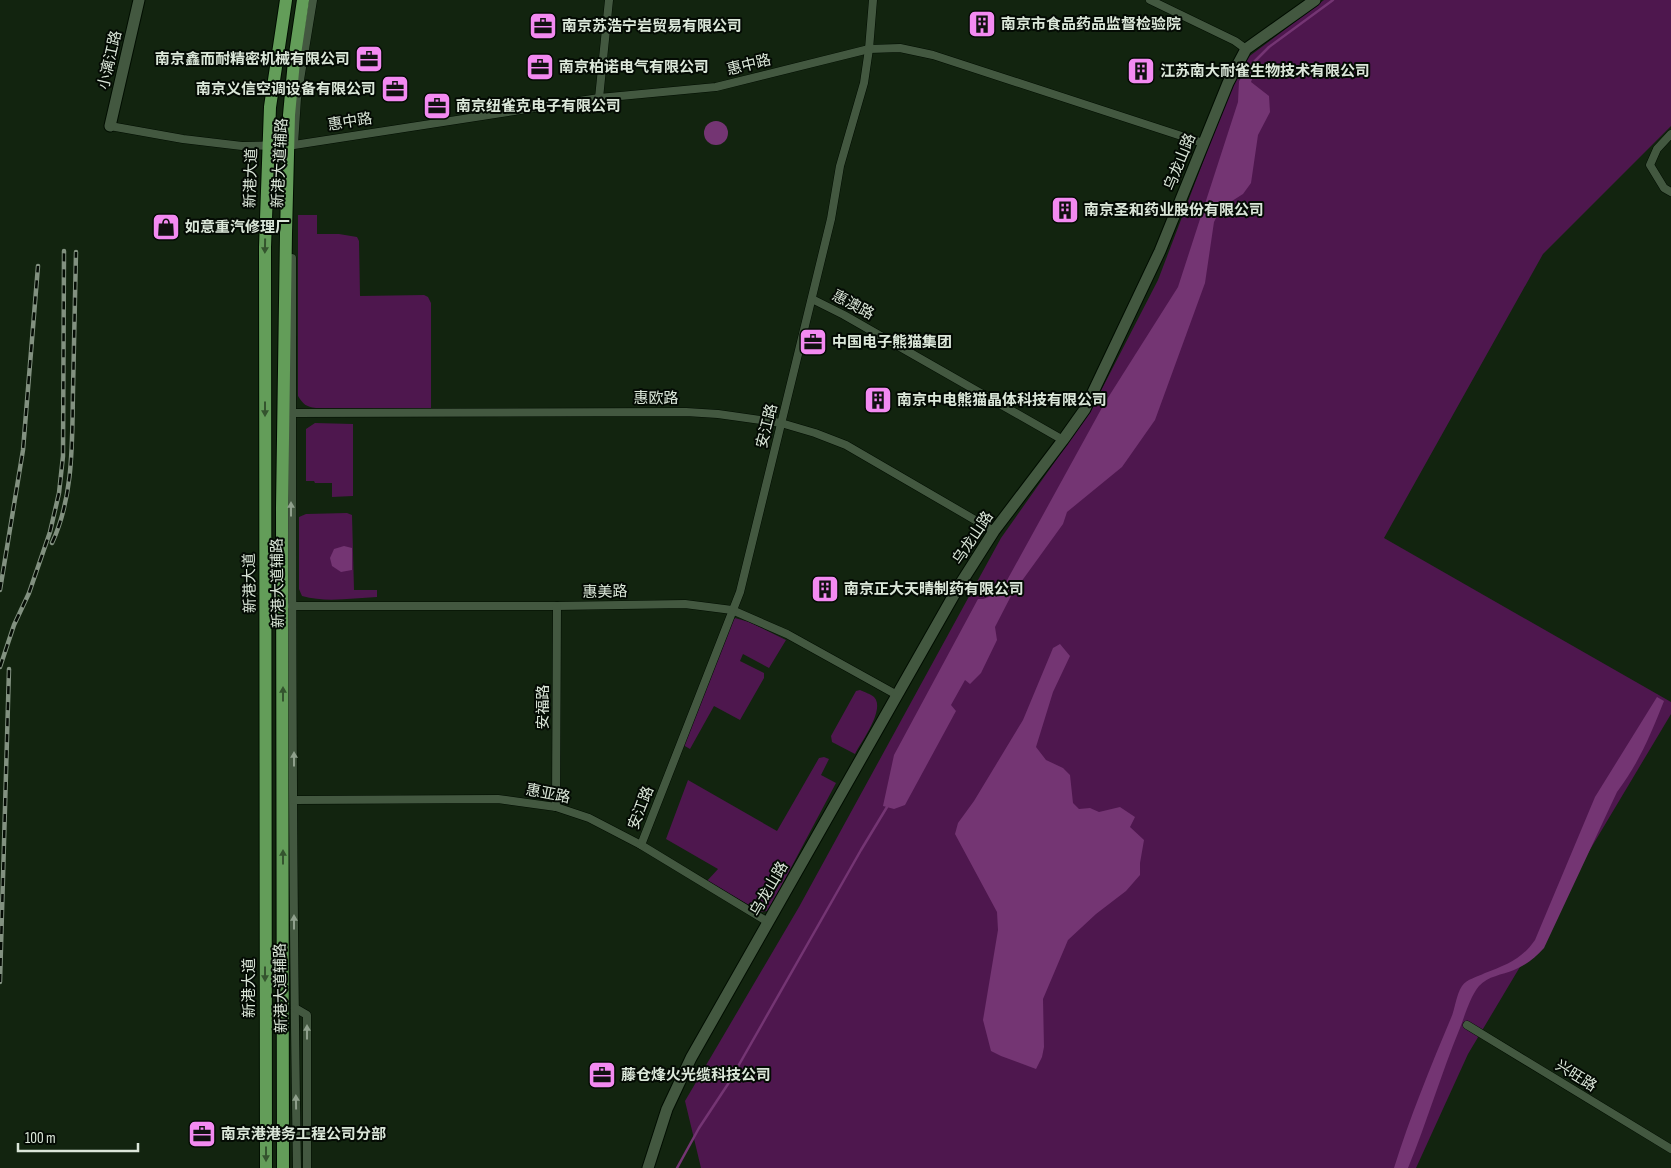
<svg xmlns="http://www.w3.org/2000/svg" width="1671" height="1168" font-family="'Sofia Sans Condensed','Noto Sans SC',sans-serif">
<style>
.green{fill:#4e174e}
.water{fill:#743573}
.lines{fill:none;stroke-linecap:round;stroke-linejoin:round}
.stream{stroke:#743573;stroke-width:2.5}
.street-casing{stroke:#010d00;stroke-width:9}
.secondary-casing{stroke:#010d00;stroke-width:13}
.primary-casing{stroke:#010d00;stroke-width:14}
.street{stroke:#435840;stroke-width:8}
.secondary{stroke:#435840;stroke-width:11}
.primary{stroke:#639d59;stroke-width:12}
.rail-casing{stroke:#829180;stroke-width:4.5}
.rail{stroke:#040b04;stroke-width:2.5;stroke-dasharray:8;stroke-linecap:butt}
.oneway{fill:#34542e}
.oneway2{fill:#8fa08c}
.labels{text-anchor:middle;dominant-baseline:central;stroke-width:4;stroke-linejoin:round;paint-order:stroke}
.poi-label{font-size:15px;font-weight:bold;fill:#dbe7d9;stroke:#040b04;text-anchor:start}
.street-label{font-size:15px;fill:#dbe7d9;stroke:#040b04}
</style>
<rect width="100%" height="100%" fill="#12240f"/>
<g class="green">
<polygon points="1324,0 1671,0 1671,126 1543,254 1384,538 1671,702 1671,714 1468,1054 1416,1168 701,1168 685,1101 799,907 1001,538 1090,412 1158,280 1232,86 1247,58"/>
<path d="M298,215h19v19h22l18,3 2,4 1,55 64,-1 4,2 3,6v105h-115c-10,-1 -13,-4 -18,-12z"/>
<polygon points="315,423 353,424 353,496 332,497 332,483 315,483 314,481 306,481 306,429"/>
<path d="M347,513l5,2 2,75h23v7c-24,1 -51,6 -75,-1l-3,-7v-72l7,-3z"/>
<polygon points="735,618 749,622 786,640 769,668 743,654 740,661 764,673 764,678 740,720 714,706 690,749 683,745 729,624"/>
<path d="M860,690c4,2 11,4 14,7 12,12 -13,45 -19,57l-23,-12 -1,-6 25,-45z"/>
<polygon points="824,757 829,759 821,775 836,783 776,896 767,911 761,912 707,881 718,869 666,839 688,780 777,831 819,758"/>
</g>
<g class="water">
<polygon points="1252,64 1255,71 1251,82 1269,96 1270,112 1258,135 1251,183 1243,194 1221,208 1214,222 1205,283 1155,420 1122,467 1067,512 1063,524 1011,596 995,627 997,640 981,673 970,684 965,680 951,705 956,711 905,805 894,809 883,806 894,755 978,599 983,599 1000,593 1104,404 1178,287 1238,102 1239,81"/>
<circle cx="716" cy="133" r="12"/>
<polygon points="344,546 352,548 352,570 341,572 332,566 330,558 334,549"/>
<polygon points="1060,644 1070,656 1053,692 1036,747 1046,760 1063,768 1070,775 1073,803 1079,809 1090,808 1099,812 1120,807 1135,817 1130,827 1144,840 1140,863 1140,875 1126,891 1096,914 1068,940 1043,999 1044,1047 1042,1057 1036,1069 1001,1056 991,1051 983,1020 998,930 997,912 955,834 958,823 974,801 1023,720 1053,648"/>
<path d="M1657,697l7,4c-14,35 -24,60 -47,91l-73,156c-9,10 -18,17 -30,22 -12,5 -26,6 -35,16 -9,11 -14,29 -19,42 -19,46 -33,94 -52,140h-14c16,-51 36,-100 57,-150 4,-9 5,-23 11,-32 5,-7 15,-9 23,-13 21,-8 37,-14 50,-33l60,-143z"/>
</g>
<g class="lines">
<g class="stream">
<polyline points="1252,64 1269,47 1333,0"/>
<polyline points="677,1168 699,1128 728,1084 861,850 887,807"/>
</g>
<g class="street-casing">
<g id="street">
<polyline points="1150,0 1235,41 1246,49"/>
<polyline points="599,98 609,0"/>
<polyline points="110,126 183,139 242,146 294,145 599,98 716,87 869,49 900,48 933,55 1203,143"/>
<polyline points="1671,134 1657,149 1650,165 1664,188 1671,192"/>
<polyline points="294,144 297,98 313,0"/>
<path d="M292,258c0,303 0,607 5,910"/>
<polyline points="812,299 844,315 1063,440"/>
<polyline points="292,413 686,412 718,414 781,423 815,433 846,445 994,531"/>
<polyline points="292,606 557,606 685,604 732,610 787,634 897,695"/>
<polyline points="294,800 498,799 556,807 589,818 641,845 768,922"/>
<polyline points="556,807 557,606"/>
<polyline points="641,845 740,592 831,219 840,166 864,83 869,49 873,0"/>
<polyline points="295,1008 307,1015 307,1168"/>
<polyline points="1467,1025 1671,1149"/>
</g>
</g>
<g class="secondary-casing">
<g id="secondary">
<polyline points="110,126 139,0"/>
<polyline points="648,1168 667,1109 691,1058 959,586 994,531 1063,440 1085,409 1160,251 1228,83 1246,49 1315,0"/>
</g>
</g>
<g class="primary-casing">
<g id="primary">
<polyline points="266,1168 265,247 270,107 286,0"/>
<polyline points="283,1168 282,508 286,233 289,115 294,61 303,0"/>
</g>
</g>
<use href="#street" class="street"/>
<use href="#secondary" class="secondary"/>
<use href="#primary" class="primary"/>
<g class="rail-casing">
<g id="rail">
<path d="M52,543c22,-47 20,-102 21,-153 1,-46 2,-92 3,-138"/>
<polyline points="0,590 23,450 38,266"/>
<polyline points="0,667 14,625 29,593 50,532 59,493 63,456 64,251"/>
<polyline points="0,982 9,669"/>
</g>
</g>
<use href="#rail" class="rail"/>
</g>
<defs><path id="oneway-solid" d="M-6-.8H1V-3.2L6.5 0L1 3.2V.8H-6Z" transform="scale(1.25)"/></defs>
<g class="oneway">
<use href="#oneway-solid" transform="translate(265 246) rotate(91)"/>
<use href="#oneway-solid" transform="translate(265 409) rotate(90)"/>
<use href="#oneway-solid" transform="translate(283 694) rotate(-90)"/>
<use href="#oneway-solid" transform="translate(283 857) rotate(-90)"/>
<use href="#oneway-solid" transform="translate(265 974) rotate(90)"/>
<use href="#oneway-solid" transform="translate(266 1154) rotate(90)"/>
</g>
<g class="oneway2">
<use href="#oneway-solid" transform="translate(291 509) rotate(-90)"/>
<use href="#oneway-solid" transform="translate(294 759) rotate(-90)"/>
<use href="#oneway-solid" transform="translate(294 922) rotate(-90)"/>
<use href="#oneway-solid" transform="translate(307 1032) rotate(-90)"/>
<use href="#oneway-solid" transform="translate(296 1102) rotate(-91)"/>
</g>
<defs>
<g id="building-square" transform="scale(1.4375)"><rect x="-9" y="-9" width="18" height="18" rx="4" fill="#f38af1" stroke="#040b04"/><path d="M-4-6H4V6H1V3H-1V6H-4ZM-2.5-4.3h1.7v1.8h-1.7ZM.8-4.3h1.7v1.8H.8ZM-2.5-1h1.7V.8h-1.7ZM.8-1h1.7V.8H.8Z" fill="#111"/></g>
<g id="office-square" transform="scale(1.4375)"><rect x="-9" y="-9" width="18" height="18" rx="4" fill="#f38af1" stroke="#040b04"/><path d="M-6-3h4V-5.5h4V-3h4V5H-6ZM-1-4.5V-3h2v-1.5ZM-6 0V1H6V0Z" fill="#111"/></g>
<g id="shop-square" transform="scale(1.4375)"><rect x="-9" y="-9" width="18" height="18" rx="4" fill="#f38af1" stroke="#040b04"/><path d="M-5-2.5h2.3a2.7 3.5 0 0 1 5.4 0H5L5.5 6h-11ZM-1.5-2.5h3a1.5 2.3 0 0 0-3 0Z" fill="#111"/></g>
</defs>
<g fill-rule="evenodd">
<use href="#building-square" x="982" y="24"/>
<use href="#office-square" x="543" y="26"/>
<use href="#office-square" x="369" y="59"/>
<use href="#office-square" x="540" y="67"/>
<use href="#building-square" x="1141" y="71"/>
<use href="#office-square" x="395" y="89"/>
<use href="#office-square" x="437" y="106"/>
<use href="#building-square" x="1065" y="210"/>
<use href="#shop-square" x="166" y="227"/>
<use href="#office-square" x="813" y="342"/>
<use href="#building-square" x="878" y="400"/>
<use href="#building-square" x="825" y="589"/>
<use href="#office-square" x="602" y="1075"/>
<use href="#office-square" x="202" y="1134"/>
</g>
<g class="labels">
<g class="poi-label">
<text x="1001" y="24">南京市食品药品监督检验院</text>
<text x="562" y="26">南京苏浩宁岩贸易有限公司</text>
<text x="350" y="59" text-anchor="end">南京鑫而耐精密机械有限公司</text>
<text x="559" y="67">南京柏诺电气有限公司</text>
<text x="1160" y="71">江苏南大耐雀生物技术有限公司</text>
<text x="376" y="89" text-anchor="end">南京义信空调设备有限公司</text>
<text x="456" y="106">南京纽雀克电子有限公司</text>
<text x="1084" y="210">南京圣和药业股份有限公司</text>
<text x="185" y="227">如意重汽修理厂</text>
<text x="832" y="342">中国电子熊猫集团</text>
<text x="897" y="400">南京中电熊猫晶体科技有限公司</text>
<text x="844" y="589">南京正大天晴制药有限公司</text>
<text x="621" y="1075">藤仓烽火光缆科技公司</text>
<text x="221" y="1134">南京港港务工程公司分部</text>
</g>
<g class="street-label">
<text transform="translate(110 60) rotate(-77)">小漓江路</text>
<text transform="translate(749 65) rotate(-14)">惠中路</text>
<text transform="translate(350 122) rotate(-9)">惠中路</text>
<text transform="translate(1180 162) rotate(-68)">乌龙山路</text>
<text transform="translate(280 163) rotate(-87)">新港大道辅路</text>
<text transform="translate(251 178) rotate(-88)">新港大道</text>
<text transform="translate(853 305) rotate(28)">惠澳路</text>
<text x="656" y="398">惠欧路</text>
<text transform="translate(767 426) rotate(-76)">安江路</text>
<text transform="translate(973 538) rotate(-56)">乌龙山路</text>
<text transform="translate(250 583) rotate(-91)">新港大道</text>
<text transform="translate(278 583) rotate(-91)">新港大道辅路</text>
<text transform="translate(605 592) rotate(-1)">惠美路</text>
<text transform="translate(543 707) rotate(-90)">安福路</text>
<text transform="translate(548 794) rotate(11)">惠亚路</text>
<text transform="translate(641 808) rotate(-69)">安江路</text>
<text transform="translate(769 889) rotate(-60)">乌龙山路</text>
<text transform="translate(249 988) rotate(-90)">新港大道</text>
<text transform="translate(281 988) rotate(-91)">新港大道辅路</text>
<text transform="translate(1576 1076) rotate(32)">兴旺路</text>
</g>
</g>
<path d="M18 1143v8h120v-8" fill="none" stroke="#dbe7d9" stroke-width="2.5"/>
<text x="25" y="1143" font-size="15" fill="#dbe7d9" stroke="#040b04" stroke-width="4" paint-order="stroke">100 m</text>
</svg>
